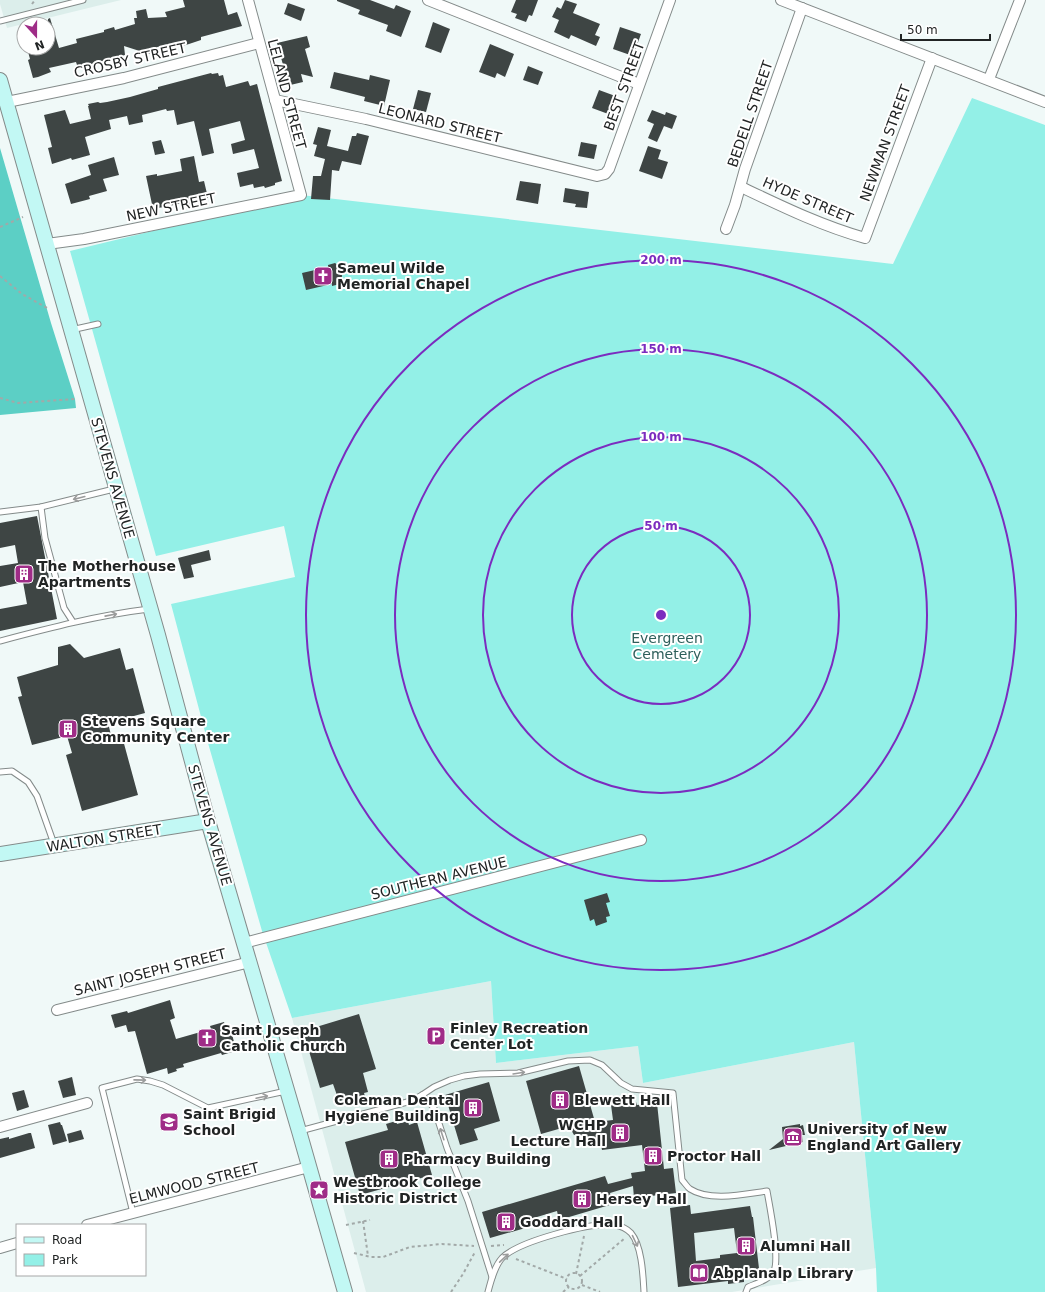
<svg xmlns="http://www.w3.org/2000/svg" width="1045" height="1292" font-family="'DejaVu Sans',sans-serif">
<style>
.built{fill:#dceeeb}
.green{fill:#93f0e7}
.forest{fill:#5ccfc5}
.building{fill:#3e4544;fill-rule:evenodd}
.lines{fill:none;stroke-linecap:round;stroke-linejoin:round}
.lane-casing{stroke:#848b8a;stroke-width:7}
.street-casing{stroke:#848b8a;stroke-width:12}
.secondary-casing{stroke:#848b8a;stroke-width:16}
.path{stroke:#a2a9a8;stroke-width:2;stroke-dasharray:3 3;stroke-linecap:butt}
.lane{stroke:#fff;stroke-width:5}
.street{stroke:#fff;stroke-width:10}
.secondary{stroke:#c2f8f4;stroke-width:14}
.oneway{stroke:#9b9c9c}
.ring{fill:none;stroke:#7b2cbf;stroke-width:2}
.labels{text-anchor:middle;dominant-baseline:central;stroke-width:4;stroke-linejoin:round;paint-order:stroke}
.street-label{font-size:14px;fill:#212424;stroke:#fff}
.poi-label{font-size:14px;font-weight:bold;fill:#212424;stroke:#fff;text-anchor:start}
.park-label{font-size:14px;fill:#2e5f5b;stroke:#fff}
.centre{fill:#7b2cbf;stroke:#fff;stroke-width:2}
.ring-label{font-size:12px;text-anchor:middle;font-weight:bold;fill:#7b2cbf;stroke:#fff;stroke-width:4;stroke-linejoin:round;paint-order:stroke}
</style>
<rect width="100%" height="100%" fill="#f0f9f8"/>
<g class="built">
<polygon points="0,0 121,0 7,28 0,4"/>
<polygon points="491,981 496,1063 638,1046 643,1083 854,1042 876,1268 732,1292 366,1292 292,1018"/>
</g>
<polygon class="green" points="972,98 1045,125 1045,1292 877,1292 876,1268 854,1042 643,1083 638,1046 496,1063 491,981 292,1018 262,931 208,743 171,604 295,577 284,526 156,556 70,251 301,195 893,264"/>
<polygon class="forest" points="0,148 51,323 75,399 76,408 0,415"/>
<g class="building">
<polygon points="183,0 224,0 228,15 237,12 242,26 201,37 201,40 189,44 179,47 175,45 157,47 158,52 149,54 124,46 125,55 78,68 76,62 49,68 51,72 38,77 33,78 28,60 30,59 27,48 48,48 48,19 50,18 59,48 77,43 76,39 104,32 104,30 114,27 115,30 135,24 134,18 137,18 136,11 146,9 148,18 167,17 165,12 185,7"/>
<polygon points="337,0 370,0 394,9 396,5 411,11 401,37 386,31 388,25 358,14 360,10 337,1"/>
<polygon points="516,0 538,0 532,16 529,15 526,22 515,18 517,14 511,12"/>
<polygon points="565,0 577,4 573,13 600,24 595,35 600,37 596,46 571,35 569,39 554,32 559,20 552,17 557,7 561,9"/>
<polygon points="288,3 305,9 301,21 284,14"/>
<polygon points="433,22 450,29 441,53 425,47"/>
<polygon points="620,27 641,34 633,56 613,49"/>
<polygon points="307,36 310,47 305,49 313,77 301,74 303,82 286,86 283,72 285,72 277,43"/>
<polygon points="490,44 514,54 505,77 497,73 495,78 479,72"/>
<polygon points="528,66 543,72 538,85 523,80"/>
<polygon points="334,72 369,80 370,75 390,80 384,106 364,101 365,97 330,88"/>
<polygon points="211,73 212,74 218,73 219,76 223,75 226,87 248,81 250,86 257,84 282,181 275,183 275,185 265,188 264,186 254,188 253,184 240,187 237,173 259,168 254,149 233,154 231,144 245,140 240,121 209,129 214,153 202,156 194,121 177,125 174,110 167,111 166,109 142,115 143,122 129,125 127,116 109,120 111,129 85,137 90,155 72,160 71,158 52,164 48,148 52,147 44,115 65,110 70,124 91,119 88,106 89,106 88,104 98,102 100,103 107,102 130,97 158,89 158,87"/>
<polygon points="418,90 431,93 426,112 413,109"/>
<polygon points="599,90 618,97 611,115 592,108"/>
<polygon points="652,110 665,115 666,112 677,116 672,129 664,126 657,142 648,138 654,124 647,121"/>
<polygon points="318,127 331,130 327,146 348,151 352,136 356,136 357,133 369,136 361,165 342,161 339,171 332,170 330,200 311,199 313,176 321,176 325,159 314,156 317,145 313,144"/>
<polygon points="161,140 165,153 155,155 152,142"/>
<polygon points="581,142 597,145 594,159 578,156"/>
<polygon points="648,146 661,150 658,159 668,162 662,179 639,171"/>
<polygon points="194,156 199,182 204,181 208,198 202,200 203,203 190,206 189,202 153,209 146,176 157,174 157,176 182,171 180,159"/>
<polygon points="114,157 119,175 103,179 107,191 89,196 90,199 71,204 65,184 91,175 88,165"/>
<polygon points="520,181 541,184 538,204 516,200"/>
<polygon points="565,188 589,192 587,208 575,207 576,204 563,202"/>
<polygon points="335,263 340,267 342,276 340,284 332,286 332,284 306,290 302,273 328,267 328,265"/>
<polygon points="37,516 57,619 0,631 0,609 27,604 23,582 0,587 0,566 18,563 15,545 0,548 0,523"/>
<polygon points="209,550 211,560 191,565 194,577 184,579 178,558"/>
<polygon points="70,644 84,658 120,648 126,670 133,668 145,713 108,723 113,743 123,740 138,795 82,811 66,755 72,753 67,736 32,745 18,697 22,696 17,677 58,665 58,647"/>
<polygon points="607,893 610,902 606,903 610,916 606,917 607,922 596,926 594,919 590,921 584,900"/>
<polygon points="170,1000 175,1018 170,1020 176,1039 211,1029 210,1026 224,1022 227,1031 231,1030 234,1042 230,1043 232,1052 222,1055 221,1053 183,1064 184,1067 176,1069 177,1071 168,1074 167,1068 147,1074 135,1031 128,1032 126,1025 115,1028 111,1015 127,1011 128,1013"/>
<polygon points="359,1014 376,1069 363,1073 368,1092 364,1093 366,1100 346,1106 344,1100 339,1101 333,1084 320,1088 303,1031"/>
<polygon points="579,1066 595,1122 613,1120 611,1105 636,1102 637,1105 657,1103 664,1169 673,1168 676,1193 634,1198 633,1186 610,1193 613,1204 559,1220 557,1211 527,1220 529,1227 490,1238 482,1212 605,1176 608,1184 632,1178 631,1173 645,1171 642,1145 602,1150 601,1145 588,1142 578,1134 574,1135 569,1126 541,1134 526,1081"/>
<polygon points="72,1077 76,1095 63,1098 58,1081"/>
<polygon points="489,1082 500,1121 474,1129 478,1140 460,1145 445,1095"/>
<polygon points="24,1090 29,1107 17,1111 12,1093"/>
<polygon points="396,1121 397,1124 408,1121 409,1125 417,1122 432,1175 360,1195 345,1142 388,1130 386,1124"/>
<polygon points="60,1122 61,1125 62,1125 67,1141 53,1145 48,1125"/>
<polygon points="800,1124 800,1126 803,1125 805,1135 802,1135 803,1142 769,1150 783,1139 782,1127"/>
<polygon points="81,1130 84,1139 69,1143 67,1134"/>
<polygon points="29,1133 31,1133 35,1148 0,1158 0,1139 9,1137 9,1139"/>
<path d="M690,1205l1,9 59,-8 2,11h1l7,60 -16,2v3l-16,2v-3l-50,6 -8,-79zM734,1228l3,25 -17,2v3l-24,3 -2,-28z"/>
</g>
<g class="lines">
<g class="lane-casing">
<g id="lane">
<polyline points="0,21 83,0"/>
<polyline points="71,330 98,324"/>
<polyline points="41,507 45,538 64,608 73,622"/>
<polyline points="0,512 41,507 114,489"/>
<path d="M0,641c49,-13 99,-26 149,-32"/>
<polyline points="0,772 12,771 28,782 37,796 54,844"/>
<polyline points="422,1095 434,1108 447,1148 468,1201 492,1277"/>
<path d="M300,1131l111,-30 11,-6 12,-8 16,-7 14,-4 16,-2 38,-1 50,-12 22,-1 12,5 19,18 11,6 41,4 9,87c3,3 5,7 8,9 20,13 55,5 77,2 3,17 13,66 7,80 -5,9 -17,12 -26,16l-2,5"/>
<polyline points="133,1213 102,1088 137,1079 150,1081 163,1085 208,1108 286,1091"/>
<path d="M488,1292c3,-11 6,-25 14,-34 17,-17 89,-36 113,-33 6,1 12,4 16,8 11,13 12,42 13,59"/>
</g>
</g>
<g class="street-casing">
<g id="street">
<polyline points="428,0 639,84"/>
<polyline points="781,0 1045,102"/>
<polyline points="989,79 1020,0"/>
<polyline points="275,100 366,119 597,176 605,174 609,169 670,0"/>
<polyline points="7,102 124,78 259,43"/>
<path d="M741,187c40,19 81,39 124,51l67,-180"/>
<polyline points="726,229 735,205 745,169 802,8"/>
<polyline points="47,244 84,239 301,195 248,0"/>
<polyline points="244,943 641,840"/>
<polyline points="57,1010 250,962"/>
<polyline points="0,1127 87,1103"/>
<polyline points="87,1225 309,1167"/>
<polyline points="0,1248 17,1243"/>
</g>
</g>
<g class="secondary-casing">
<g id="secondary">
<polyline points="0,80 158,635 208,821 299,1131 345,1292"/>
<polyline points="0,854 208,821"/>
</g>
</g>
<g class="path">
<polyline points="32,4 35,0"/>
<polyline points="0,227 23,217"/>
<polyline points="0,276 22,294 49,309"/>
<polyline points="0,398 18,403 75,399"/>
<polyline points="363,1221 368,1256"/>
<polyline points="346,1225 370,1220"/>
<polyline points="491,1246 504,1245"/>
<polyline points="354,1253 371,1257 383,1257 410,1247 442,1244 474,1246"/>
<polyline points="516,1259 567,1279"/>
<circle cx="574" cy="1281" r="8"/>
<polyline points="576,1274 584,1236"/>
<polyline points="580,1276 625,1238"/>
<polyline points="582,1285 600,1292"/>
<polyline points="451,1292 463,1274 475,1252"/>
<polyline points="563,1292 569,1287"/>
</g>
<use href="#lane" class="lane"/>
<use href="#street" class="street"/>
<use href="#secondary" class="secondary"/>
</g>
<defs><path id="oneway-shaft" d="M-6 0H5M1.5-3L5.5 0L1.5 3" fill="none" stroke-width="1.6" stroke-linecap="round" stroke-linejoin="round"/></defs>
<g class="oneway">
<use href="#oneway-shaft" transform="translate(79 498) rotate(166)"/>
<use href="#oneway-shaft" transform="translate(111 615) rotate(-11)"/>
<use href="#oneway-shaft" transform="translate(519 1073) rotate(-9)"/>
<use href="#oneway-shaft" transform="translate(140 1080) rotate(1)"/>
<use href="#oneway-shaft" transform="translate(262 1097) rotate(-12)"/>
<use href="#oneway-shaft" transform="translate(442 1134) rotate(-108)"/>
<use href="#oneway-shaft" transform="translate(635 1241) rotate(65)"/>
<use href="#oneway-shaft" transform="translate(504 1258) rotate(-43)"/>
</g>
<g class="ring">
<circle cx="661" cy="615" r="89"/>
<circle cx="661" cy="615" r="178"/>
<circle cx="661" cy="615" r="266"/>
<circle cx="661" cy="615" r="355"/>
</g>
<defs>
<g id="church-square" transform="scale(1)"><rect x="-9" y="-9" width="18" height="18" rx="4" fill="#9f2c87" stroke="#fff"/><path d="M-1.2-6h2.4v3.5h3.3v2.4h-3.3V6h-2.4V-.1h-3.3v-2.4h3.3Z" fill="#fff"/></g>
<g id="building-square" transform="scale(1)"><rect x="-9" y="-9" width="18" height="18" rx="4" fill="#9f2c87" stroke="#fff"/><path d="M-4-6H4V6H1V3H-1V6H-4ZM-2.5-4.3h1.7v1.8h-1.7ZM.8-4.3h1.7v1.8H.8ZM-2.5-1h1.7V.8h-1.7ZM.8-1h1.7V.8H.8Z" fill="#fff"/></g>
<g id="parking-square" transform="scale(1)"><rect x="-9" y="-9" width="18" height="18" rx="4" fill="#9f2c87" stroke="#fff"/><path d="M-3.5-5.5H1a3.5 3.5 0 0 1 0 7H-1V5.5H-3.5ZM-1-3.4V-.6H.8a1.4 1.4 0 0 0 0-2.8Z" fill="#fff"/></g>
<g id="school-square" transform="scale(1)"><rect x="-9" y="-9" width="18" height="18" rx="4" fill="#9f2c87" stroke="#fff"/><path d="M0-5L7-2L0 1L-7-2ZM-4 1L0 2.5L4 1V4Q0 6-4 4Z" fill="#fff"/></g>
<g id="museum-square" transform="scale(1)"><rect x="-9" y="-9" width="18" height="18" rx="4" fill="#9f2c87" stroke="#fff"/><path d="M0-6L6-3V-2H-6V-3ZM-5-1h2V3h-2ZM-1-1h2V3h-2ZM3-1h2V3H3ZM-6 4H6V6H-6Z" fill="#fff"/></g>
<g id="sight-square" transform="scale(1)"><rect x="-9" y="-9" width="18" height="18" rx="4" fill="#9f2c87" stroke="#fff"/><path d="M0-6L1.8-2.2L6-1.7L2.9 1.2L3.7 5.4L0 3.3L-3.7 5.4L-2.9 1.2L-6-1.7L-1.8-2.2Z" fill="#fff"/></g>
<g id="library-square" transform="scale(1)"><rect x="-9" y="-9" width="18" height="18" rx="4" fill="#9f2c87" stroke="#fff"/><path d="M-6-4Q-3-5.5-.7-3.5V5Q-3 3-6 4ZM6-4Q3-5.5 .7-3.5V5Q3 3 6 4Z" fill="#fff"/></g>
</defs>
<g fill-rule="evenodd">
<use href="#church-square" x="323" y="276"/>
<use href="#building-square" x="24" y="574"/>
<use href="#building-square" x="68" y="729"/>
<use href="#parking-square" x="436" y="1036"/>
<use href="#church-square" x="207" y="1038"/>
<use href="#building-square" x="560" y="1100"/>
<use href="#building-square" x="473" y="1108"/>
<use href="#school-square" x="169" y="1122"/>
<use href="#building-square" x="620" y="1133"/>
<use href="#museum-square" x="793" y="1137"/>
<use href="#building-square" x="653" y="1156"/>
<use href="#building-square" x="389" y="1159"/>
<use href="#sight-square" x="319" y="1190"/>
<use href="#building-square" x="582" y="1199"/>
<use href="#building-square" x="506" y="1222"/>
<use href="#building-square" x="746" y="1246"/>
<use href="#library-square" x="699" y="1273"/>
</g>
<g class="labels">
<g class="street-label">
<text transform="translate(130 60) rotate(-13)">CROSBY STREET</text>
<text transform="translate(624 86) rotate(-70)">BEST STREET</text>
<text transform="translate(287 94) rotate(75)">LELAND STREET</text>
<text transform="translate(750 114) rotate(-71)">BEDELL STREET</text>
<text transform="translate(440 123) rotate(14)">LEONARD STREET</text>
<text transform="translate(885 143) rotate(-70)">NEWMAN STREET</text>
<text transform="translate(808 200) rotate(23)">HYDE STREET</text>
<text transform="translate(171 207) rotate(-12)">NEW STREET</text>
<text transform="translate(113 478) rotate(74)">STEVENS AVENUE</text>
<text transform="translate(210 825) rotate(74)">STEVENS AVENUE</text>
<text transform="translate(104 838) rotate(-9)">WALTON STREET</text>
<text transform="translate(439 878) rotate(-14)">SOUTHERN AVENUE</text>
<text transform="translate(150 972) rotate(-14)">SAINT JOSEPH STREET</text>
<text transform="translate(194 1183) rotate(-14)">ELMWOOD STREET</text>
</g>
<g class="poi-label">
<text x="337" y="268">Sameul Wilde<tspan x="337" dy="16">Memorial Chapel</tspan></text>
<text x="38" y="566">The Motherhouse<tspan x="38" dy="16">Apartments</tspan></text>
<text x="82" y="721">Stevens Square<tspan x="82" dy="16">Community Center</tspan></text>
<text x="450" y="1028">Finley Recreation<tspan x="450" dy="16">Center Lot</tspan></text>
<text x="221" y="1030">Saint Joseph<tspan x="221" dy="16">Catholic Church</tspan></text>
<text x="459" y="1100" text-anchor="end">Coleman Dental<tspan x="459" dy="16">Hygiene Building</tspan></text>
<text x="574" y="1100">Blewett Hall</text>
<text x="183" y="1114">Saint Brigid<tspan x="183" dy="16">School</tspan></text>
<text x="606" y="1125" text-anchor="end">WCHP<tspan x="606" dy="16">Lecture Hall</tspan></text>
<text x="807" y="1129">University of New<tspan x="807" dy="16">England Art Gallery</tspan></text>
<text x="667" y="1156">Proctor Hall</text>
<text x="403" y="1159">Pharmacy Building</text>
<text x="333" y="1182">Westbrook College<tspan x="333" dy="16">Historic District</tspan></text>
<text x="596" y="1199">Hersey Hall</text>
<text x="520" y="1222">Goddard Hall</text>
<text x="760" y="1246">Alumni Hall</text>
<text x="713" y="1273">Abplanalp Library</text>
</g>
<g class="park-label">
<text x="667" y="638">Evergreen<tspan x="667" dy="16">Cemetery</tspan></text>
</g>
</g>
<circle cx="661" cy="615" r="6" class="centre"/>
<g class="ring-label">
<text x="661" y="264">200 m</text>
<text x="661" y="353">150 m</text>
<text x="661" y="441">100 m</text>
<text x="661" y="530">50 m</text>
</g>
<rect x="16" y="1224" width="130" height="52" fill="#ffffff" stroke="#a6a7a7"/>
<rect x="24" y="1237" width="20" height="6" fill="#c2f8f4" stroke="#a6a7a7"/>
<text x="52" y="1244" font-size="12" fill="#212424">Road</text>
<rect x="24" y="1254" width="20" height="12" fill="#93f0e7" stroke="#a6a7a7"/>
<text x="52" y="1264" font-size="12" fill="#212424">Park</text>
<g transform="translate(36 36) rotate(159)"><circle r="19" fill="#ffffff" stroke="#a6a7a7"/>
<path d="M0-3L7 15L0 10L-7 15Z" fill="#9f2c87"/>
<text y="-6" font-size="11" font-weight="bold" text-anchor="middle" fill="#212424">N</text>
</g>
<path d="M901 34v6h89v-6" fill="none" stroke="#212424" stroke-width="2"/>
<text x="907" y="34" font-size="12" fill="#212424" stroke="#ffffff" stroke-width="3" paint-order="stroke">50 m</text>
</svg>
